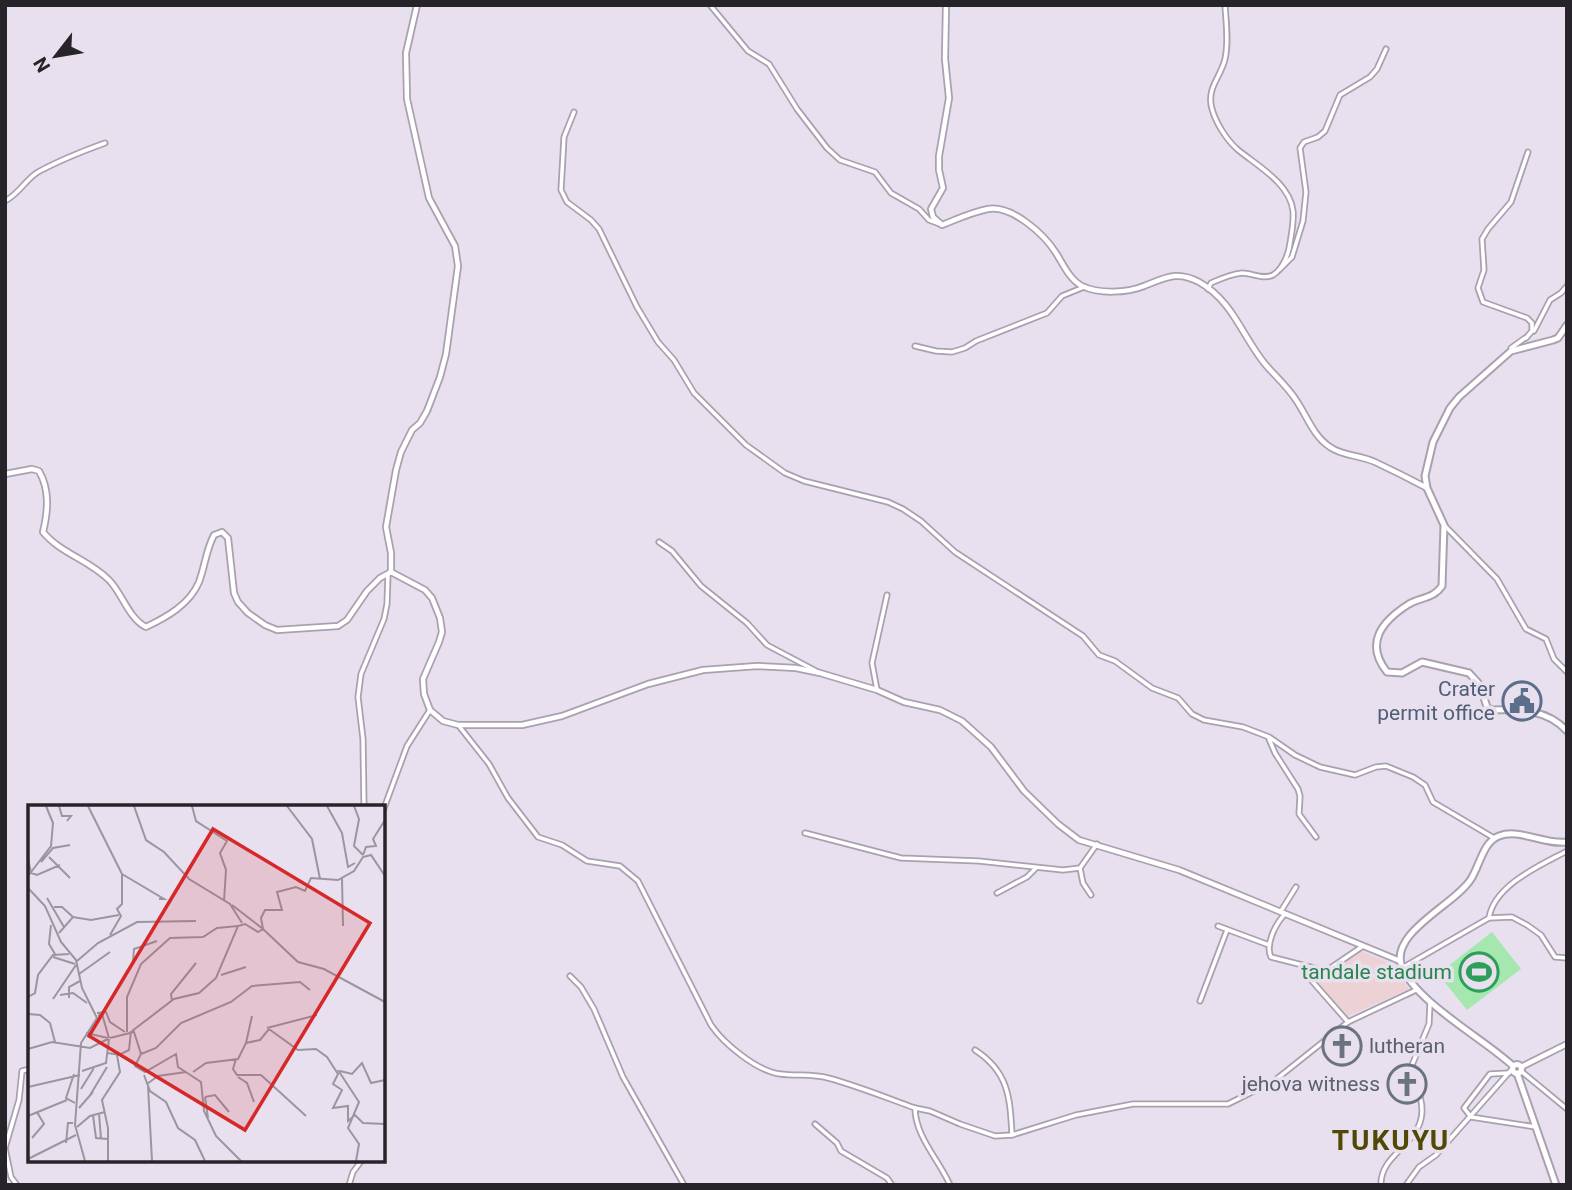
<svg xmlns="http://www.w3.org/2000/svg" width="1572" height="1190" font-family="Roboto,sans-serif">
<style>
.education{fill:#edd2d5}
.green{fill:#a6e7b0}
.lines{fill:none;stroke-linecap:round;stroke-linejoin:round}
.minor-casing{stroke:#a9a1af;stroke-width:7}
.tertiary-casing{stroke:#a9a1af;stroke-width:8}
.secondary-casing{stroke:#a9a1af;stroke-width:9}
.minor{stroke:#fff;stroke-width:3.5}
.tertiary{stroke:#fff;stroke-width:4.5}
.secondary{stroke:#fff;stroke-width:5}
.labels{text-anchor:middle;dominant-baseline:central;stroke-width:7;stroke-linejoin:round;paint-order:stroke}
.service-label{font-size:21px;fill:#4e5e75;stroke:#e8e0ef;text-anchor:end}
.leisure-label{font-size:21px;fill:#27864d;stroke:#e8e0ef;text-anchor:end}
.worship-label{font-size:21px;fill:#5b616d;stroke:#e8e0ef;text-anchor:start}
.district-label{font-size:28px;font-weight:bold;letter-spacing:2px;fill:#514806;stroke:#e8e0ef}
.inset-road{fill:none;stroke:#9b95a0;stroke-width:2}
.view{fill:#d62828;fill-opacity:0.15;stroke:#d62828;stroke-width:3.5}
.inset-edge{fill:none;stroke:#272429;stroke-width:3.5}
</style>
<rect width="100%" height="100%" fill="#e8e0ef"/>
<polygon class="education" points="1359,950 1388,962 1409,989 1346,1017 1314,980"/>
<polygon class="green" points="1492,932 1521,969 1467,1010 1438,974"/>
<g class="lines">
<g class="minor-casing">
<g id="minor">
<polyline points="710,5 748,51 769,64 797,109 827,148 840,160 875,172 891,193 919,209 929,220 940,224"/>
<polyline points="574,112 564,137 561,190 567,202 591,220 599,229 637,307 658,342 674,360 694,393 746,445 785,473 804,481 888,502 903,509 921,521 955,552 1083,636 1099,655 1115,661 1152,688 1178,698 1192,714 1204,720 1243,727 1269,737 1295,755 1320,767 1355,775 1376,767 1386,766 1413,777 1425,785 1433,802 1494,838"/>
<path d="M5,201c14,-7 21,-22 33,-29 22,-12 45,-21 67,-29"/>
<polyline points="1280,269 1292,257 1303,221 1306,192 1300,148 1304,142 1318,137 1325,131 1340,95 1370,77 1377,69 1386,49"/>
<path d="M1208,289l3,-6c9,-4 20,-9 31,-10 10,0 21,7 31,2 10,-6 16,-22 17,-32 2,-11 4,-22 3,-32 -3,-28 -37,-46 -56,-62 -11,-10 -21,-26 -25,-40 -6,-21 9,-32 13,-50 4,-17 1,-37 0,-54"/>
<polyline points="1534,331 1550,300 1561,293 1567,286"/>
<polyline points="1526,338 1532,331 1532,323 1527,318 1483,302 1478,288 1484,270 1482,239 1488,229 1511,202 1528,152"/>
<polyline points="915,346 936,351 952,352 965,348 976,341 1047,313 1062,296 1084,287"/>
<polyline points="1511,351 1511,348 1525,338"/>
<polyline points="1445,526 1497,579 1526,629 1546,639 1554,659 1567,672"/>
<polyline points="659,542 672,551 701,586 747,623 767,645 818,672"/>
<polyline points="877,690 872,663 887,595"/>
<path d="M459,726l30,38 19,34 30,39 24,8 25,16 33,5 18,15 73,144c13,19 46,46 69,49 16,2 33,0 48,4 30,8 59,20 87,30l15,3 30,13 35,12 17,-1 64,-20 57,-11h95l46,-23 74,-59 68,-32"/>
<polyline points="1269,739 1275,753 1298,789 1300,796 1299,814 1316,837"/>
<polyline points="364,807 363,739 358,697 361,674 384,619 387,604 388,574"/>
<polyline points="383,811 407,746 430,710"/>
<polyline points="805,833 901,858 979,861 1063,870 1080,868 1097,844"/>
<polyline points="1080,868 1083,883 1091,895"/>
<polyline points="997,893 1027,877 1036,868"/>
<polyline points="1281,911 1296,887"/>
<path d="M1284,915c-9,10 -19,30 -13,42l51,13"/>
<path d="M1489,918c5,-33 52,-53 78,-67"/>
<polyline points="1218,926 1269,945"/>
<polyline points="1402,968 1489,918 1512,917 1527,925 1541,935 1555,957 1567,958"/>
<polyline points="570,976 581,987 594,1009 623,1077 684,1185"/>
<polyline points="1200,1001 1227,930"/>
<polyline points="1348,1022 1312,981 1312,976 1329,969 1363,946"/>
<path d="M975,1050c34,22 35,48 37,85"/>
<polyline points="1521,1071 1567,1109"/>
<polyline points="1509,1073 1490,1074 1464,1108 1471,1117 1536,1127"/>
<path d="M915,1108c0,28 24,52 35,77"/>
<polyline points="815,1124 837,1143 841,1151 887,1178 892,1185"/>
<polyline points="5,1148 19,1100 22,1071 30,1069"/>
<polyline points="5,1148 11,1177 17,1185"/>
<polyline points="349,1185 353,1172 362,1160"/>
<path d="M1381,1185c-1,-29 34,-39 40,-66 4,-17 -5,-34 -11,-49l19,-46 1,-21"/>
<polyline points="1406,1185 1419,1167 1436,1155 1512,1069"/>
</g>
</g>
<g class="tertiary-casing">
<g id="tertiary">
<path d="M946,5l-1,54 4,39 -10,58v14l4,18 -12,21 2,8 9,8c15,-6 30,-13 46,-16 24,-4 56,25 68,44 7,11 14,27 26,33 17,8 45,7 62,0 21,-8 33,-16 55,-4 34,19 43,54 66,82 10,12 22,22 31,36 11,16 17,36 34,47 12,9 30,8 45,15 17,8 35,17 52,26"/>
<path d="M5,474l27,-5 7,2c11,19 9,40 4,61 17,21 46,28 66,48 13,13 20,39 37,47 21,-10 44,-23 53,-45 6,-16 7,-32 15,-47l8,-3 6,6 6,55 4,9 10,11 17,12 12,5 61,-4 9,-6 20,-29 13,-13 11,-6 34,18 7,8 8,20 2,14 -3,10 -16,37 1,15 6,16 13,11 15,4h64l40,-9 86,-32 55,-14 54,-4 39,2 24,5 57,17 27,12 36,8 22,11 29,26 33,44 34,33 21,16 100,30 221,91"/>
<polyline points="391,572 391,553 386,527 396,470 401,452 412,430 420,423 427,411 440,377 446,354 458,266 455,246 429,198 407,99 406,53 417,5"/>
<polyline points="1521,1067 1567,1044"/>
</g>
</g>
<g class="secondary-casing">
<g id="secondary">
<path d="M1567,325l-9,13 -5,2 -42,11 -52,46 -9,11 -17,34 -8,34 2,12 17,37 -2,61c-9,13 -21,11 -33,18 -27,17 -45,39 -22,68l15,1 20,-11 47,11 11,12 7,22 4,3c28,-1 56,-1 76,21"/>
<circle cx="1517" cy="1069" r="4.5"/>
<path d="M1513,1066c-29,-27 -97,-64 -111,-99 -14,-34 54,-63 69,-88 9,-14 12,-37 28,-43 21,-8 44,9 68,6"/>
<polyline points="1517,1073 1556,1185"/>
</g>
</g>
<use href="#minor" class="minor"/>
<use href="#tertiary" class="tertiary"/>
<use href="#secondary" class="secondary"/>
</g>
<defs>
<g id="civic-ring" transform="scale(2.0125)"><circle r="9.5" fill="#e8e0ef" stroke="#5c6f8a" stroke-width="1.5"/><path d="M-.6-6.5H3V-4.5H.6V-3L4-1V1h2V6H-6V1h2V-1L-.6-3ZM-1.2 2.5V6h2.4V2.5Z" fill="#5c6f8a"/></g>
<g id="stadium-ring" transform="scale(2.0125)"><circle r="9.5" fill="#e8e0ef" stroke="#2e9e5b" stroke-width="1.5"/><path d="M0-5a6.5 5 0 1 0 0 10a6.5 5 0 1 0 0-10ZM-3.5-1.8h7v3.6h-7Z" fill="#2e9e5b"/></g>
<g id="church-ring" transform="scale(2.0125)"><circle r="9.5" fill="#e8e0ef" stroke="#6b7280" stroke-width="1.5"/><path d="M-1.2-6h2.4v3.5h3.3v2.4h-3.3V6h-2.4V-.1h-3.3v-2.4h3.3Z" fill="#6b7280"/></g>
</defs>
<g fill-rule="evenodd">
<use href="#civic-ring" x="1522" y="701"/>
<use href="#stadium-ring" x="1479" y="972"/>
<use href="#church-ring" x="1342" y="1046"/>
<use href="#church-ring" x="1407" y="1084"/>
</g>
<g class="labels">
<g class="service-label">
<text x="1495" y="689">Crater<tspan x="1495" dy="24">permit office</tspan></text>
</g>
<g class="leisure-label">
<text x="1452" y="972">tandale stadium</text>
</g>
<g class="worship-label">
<text x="1369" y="1046">lutheran</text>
<text x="1380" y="1084" text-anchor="end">jehova witness</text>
</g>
<g class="district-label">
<text x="1391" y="1140">TUKUYU</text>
</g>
</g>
<g transform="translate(28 805)">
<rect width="357" height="357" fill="#e8e0ef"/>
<path class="inset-road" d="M31,1l3,10h9l-4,5M60,1l34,68v30l-5,5 4,7 -11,19M106,1l12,34 18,12 25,27 41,25 12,19M164,1l4,15 31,20 -7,12 6,17 -2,31M259,1l25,33 8,40M299,1l15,27 6,34 7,-4M326,1l5,13 -5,27 9,9M335,50l3,-8 10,-1 -3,-7 12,-19M21,52l21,21M0,54l3,14 6,2 23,-10M13,57l12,-14 17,-3M94,69l42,25h-5M0,71l23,-30 2,-23 -7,-17M314,73l1,48M0,83l17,18 16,36 15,18 6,28 15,30 -16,25 -6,82 10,36M19,93l17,29M204,100l31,24M26,102h8l11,10M23,120l-2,19 6,10M235,124l35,33 26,7 61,33M31,128l14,-16 18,3 28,-5M25,152l22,7M49,156l21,-18 39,-21 59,-1M105,156l1,-12 23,-8M51,169l31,-22M193,170l25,-8M32,190l13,-2 14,10M0,192l7,-4 3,-18 15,-20 16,-1M41,193v-11l11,-6M25,194l23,-34M144,196l-1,-7 25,-31M69,208l9,-1 4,10 15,10M0,209l12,1 10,8 5,19M70,211l4,-2 7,24M239,223l50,-13M104,226l42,-32 25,-6 17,-15 22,-52 7,-2 13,8 5,-3 -2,-11 4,-8h17l-5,-18 19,-5 9,4 6,-13 27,2 16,-9 9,-14 8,-2 14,21M99,227v-35l14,-33 29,-26 33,-1 14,-9 21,-2M58,228l22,5M82,233l24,-6 7,22 -6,12 10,6 31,-18 2,13 23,15 3,29 12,25 25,25M218,238l6,-27M0,244l24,-7 38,6 18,-9M80,248l11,2 10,-5 2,-19M113,249l15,-6 25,-25 50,-21 21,-16 48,-4 10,8M208,254l-3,10 4,6h24l45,41M310,265l21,32 -11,26 11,16 -3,17M54,266l24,-8 3,-24M312,266l12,3 10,-11 9,20 14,-3M165,267l13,-9 32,-4 8,-16 14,-3 9,-11 29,21 18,-1 11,8 11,17 -5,10 9,6 -9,18 15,-2v15l7,-6 8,8 22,1M46,269l-8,24 9,5M116,270l6,16 16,11 12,26 17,12 10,21M210,272l9,6 7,19M119,279l11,-8 28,-4M120,281l4,75M0,282l52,-12M53,284l13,-21M61,292l18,-30M177,292l10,-2 14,17M177,292l3,21M51,303l14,-16M71,308l2,26M65,310l3,23 12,1M0,311l39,-16M49,322l13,-11 15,-4M4,333l12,-14 -7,-12M38,338l2,-20h5M0,354l48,-24M80,356v-33l-6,-28 18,-28 -3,-17"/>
<path class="view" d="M185,24l157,94 -125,207 -156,-94z"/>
<rect width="357" height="357" class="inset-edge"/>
</g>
<rect width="1572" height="1190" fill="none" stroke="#272429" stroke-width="14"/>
<g transform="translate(56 56) rotate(239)" stroke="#e8e0ef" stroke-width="5" paint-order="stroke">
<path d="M0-5L12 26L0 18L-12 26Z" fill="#272429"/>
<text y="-10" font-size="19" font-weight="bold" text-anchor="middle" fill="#272429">N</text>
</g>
</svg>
